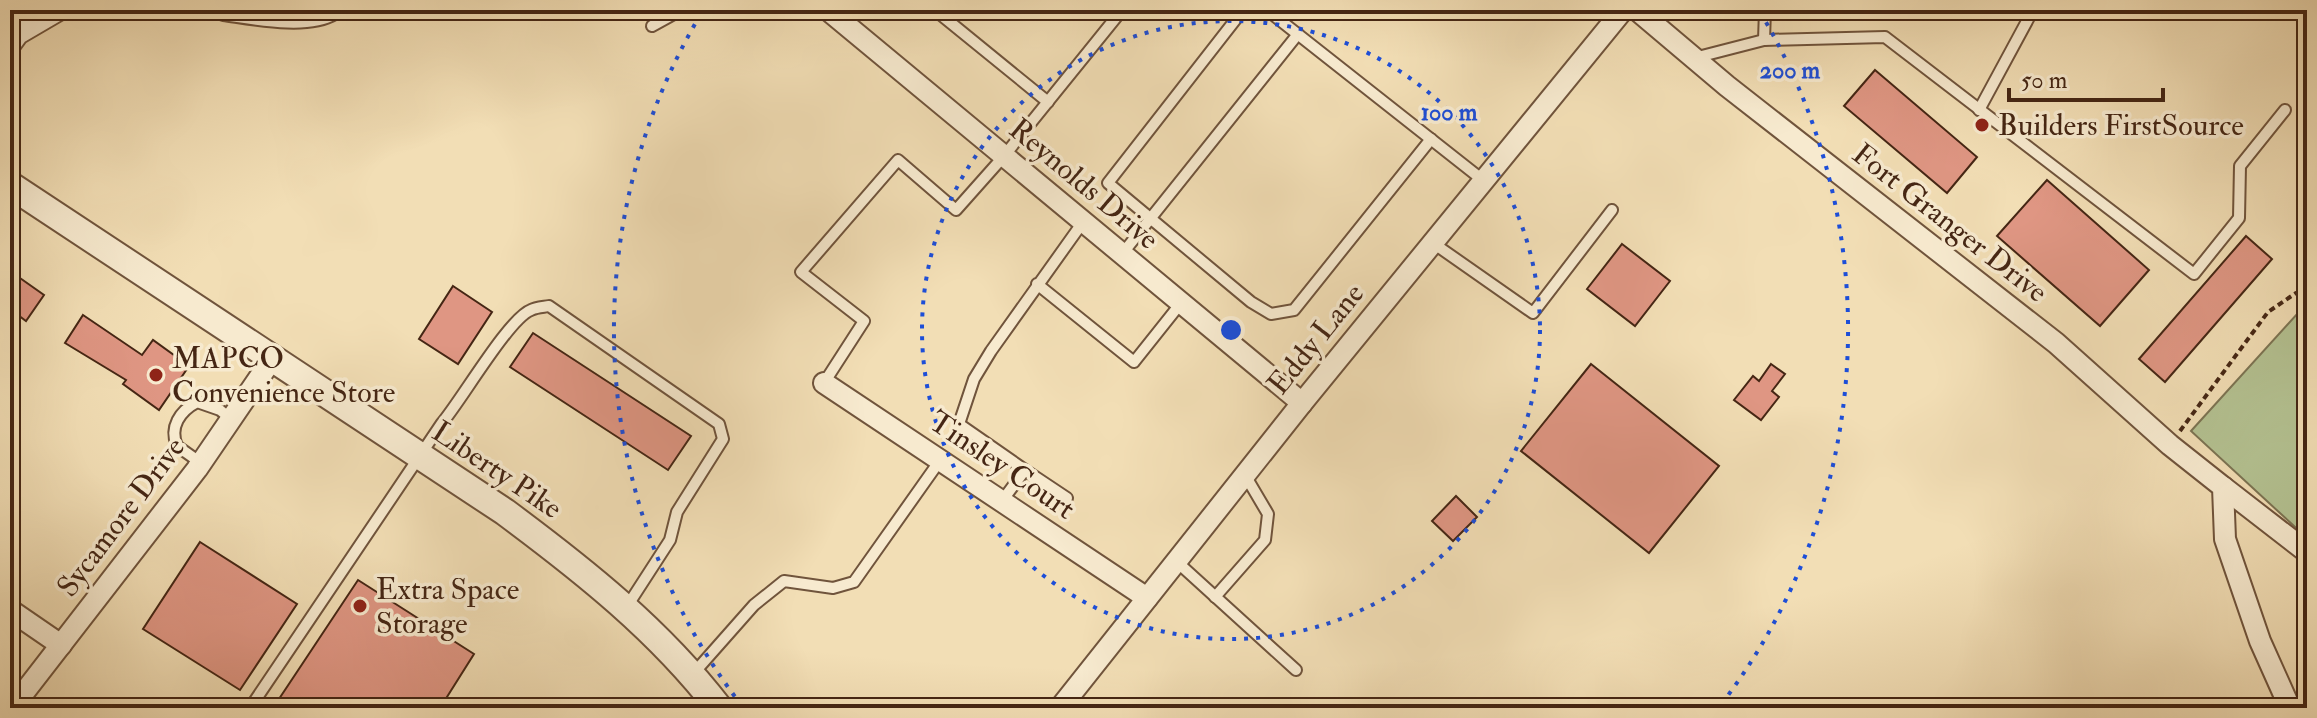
<svg xmlns="http://www.w3.org/2000/svg" width="2317" height="718" font-family="'IM FELL Double Pica',serif">
<style>
.green{fill:#b4c292;stroke:#7c7453;stroke-width:2}
.building{fill:#df9683;stroke:#452614;stroke-width:2}
.lines{fill:none;stroke-linecap:round;stroke-linejoin:round}
.service-casing{stroke:#70543c;stroke-width:14}
.minor-casing{stroke:#70543c;stroke-width:24}
.tertiary-casing{stroke:#70543c;stroke-width:30}
.path{stroke:#452614;stroke-width:4;stroke-dasharray:6 4;stroke-linecap:butt}
.service{stroke:#f7eacf;stroke-width:10}
.minor{stroke:#f7eacf;stroke-width:20}
.tertiary{stroke:#f7eacf;stroke-width:26}
.ring{fill:none;stroke:#1d4ed8;stroke-width:4;stroke-dasharray:4 8}
.poi-dot{fill:#8f2418;stroke:#f7eacf;stroke-width:3}
.labels{text-anchor:middle;dominant-baseline:central;stroke-width:7;stroke-linejoin:round;paint-order:stroke}
.poi-label{font-size:30px;fill:#452614;stroke:#f7eacf;text-anchor:start}
.street-label{font-size:30px;fill:#452614;stroke:#f7eacf}
.centre{fill:#1d4ed8;stroke:#f7eacf;stroke-width:4}
.ring-label{font-size:24px;text-anchor:middle;font-weight:bold;fill:#1d4ed8;stroke:#f7eacf;stroke-width:7;stroke-linejoin:round;paint-order:stroke}
</style>
<rect width="100%" height="100%" fill="#f2deb5"/>
<filter id="stains"><feTurbulence type="fractalNoise" baseFrequency=".0025" numOctaves="4"/><feColorMatrix values="0 0 0 0 .2 0 0 0 0 .09 0 0 0 0 .02 0 0 0 .5 -.17"/></filter>
<radialGradient id="worn" r=".72"><stop offset=".6" stop-color="#630" stop-opacity="0"/><stop offset="1" stop-color="#630" stop-opacity=".3"/></radialGradient>
<polygon class="green" points="2307,303 2307,538 2191,431"/>
<g class="building">
<polygon points="1875,70 1977,157 1947,193 1844,106"/>
<polygon points="2047,180 2149,270 2100,326 1997,236"/>
<polygon points="2246,236 2272,259 2165,382 2139,359"/>
<polygon points="1622,244 1670,281 1635,326 1587,289"/>
<polygon points="10,271 44,295 26,321 10,309"/>
<polygon points="453,286 492,312 458,364 419,339"/>
<polygon points="83,315 142,355 153,340 189,366 159,410 123,384 126,380 65,343"/>
<polygon points="533,333 691,436 668,470 510,367"/>
<polygon points="1591,364 1719,466 1649,553 1521,451"/>
<polygon points="1771,364 1785,374 1772,391 1779,397 1761,420 1734,400 1753,376 1759,381"/>
<polygon points="1456,496 1477,517 1453,541 1432,521"/>
<polygon points="200,542 297,604 240,690 143,629"/>
<polygon points="358,580 474,654 440,708 273,708"/>
</g>
<g class="lines">
<g class="service-casing">
<g id="service">
<polyline points="935,10 1048,102"/>
<polyline points="1243,10 1108,183 1251,302 1271,314 1294,310 1431,139"/>
<polyline points="1267,10 1484,181"/>
<polyline points="652,26 681,10"/>
<polyline points="1764,40 1885,37 2194,274 2239,218 2240,166 2285,110"/>
<polyline points="1694,58 1764,40 1765,10"/>
<polyline points="1979,110 2033,10"/>
<polyline points="1433,243 1533,313 1612,210"/>
<polyline points="1122,254 1298,34"/>
<polyline points="1037,284 1134,362 1181,303"/>
<polyline points="824,383 864,321 801,272 898,160 956,210 1004,156 1122,10"/>
<path d="M201,463l-24,-17c-8,-19 3,-35 20,-44l23,8 11,9"/>
<polyline points="1025,470 1067,498"/>
<polyline points="1002,501 1025,470 959,424 974,379 991,351 1083,222"/>
<polyline points="1176,561 1296,670"/>
<polyline points="1215,597 1265,540 1268,514 1245,475"/>
<polyline points="693,674 754,605 784,581 833,588 854,582 941,459"/>
<path d="M250,708l192,-285c19,-22 67,-105 89,-113 5,-3 13,-3 18,-4l170,118 4,15 -46,73 -7,28 -44,68"/>
</g>
</g>
<g class="minor-casing">
<g id="minor">
<path d="M224,10c29,4 83,15 108,0"/>
<polyline points="828,10 1302,403"/>
<polyline points="1637,10 1727,86 2056,343 2170,445 2223,487 2225,539 2260,641 2290,708"/>
<polyline points="10,45 18,34 59,10"/>
<polyline points="824,383 1147,598"/>
<polyline points="2223,487 2307,552"/>
<polyline points="10,610 61,645"/>
<polyline points="12,708 197,469 272,359"/>
<polyline points="1060,708 1302,403 1623,10"/>
</g>
</g>
<g class="tertiary-casing">
<path id="tertiary" d="M10,185l495,327c78,58 154,118 214,196"/>
</g>
<polyline class="path" points="2180,431 2268,312 2296,293 2307,297"/>
<use href="#service" class="service"/>
<use href="#minor" class="minor"/>
<use href="#tertiary" class="tertiary"/>
</g>
<g class="ring">
<circle cx="1231" cy="330" r="309"/>
<path d="M742 706A617 617 0 0 1 702 12M1760 12A617 617 0 0 1 1720 706"/>
</g>
<g class="poi-dot">
<circle cx="1982" cy="125" r="8"/>
<circle cx="156" cy="375" r="8"/>
<circle cx="360" cy="606" r="8"/>
</g>
<g class="labels">
<g class="poi-label">
<text x="1998" y="125">Builders FirstSource</text>
<text x="172" y="358">MAPCO<tspan x="172" dy="34">Convenience Store</tspan></text>
<text x="376" y="589">Extra Space<tspan x="376" dy="34">Storage</tspan></text>
</g>
<g class="street-label">
<text transform="translate(1084 184) rotate(40)">Reynolds Drive</text>
<text transform="translate(1950 223) rotate(38)">Fort Granger Drive</text>
<text transform="translate(1316 339) rotate(-51)">Eddy Lane</text>
<text transform="translate(1002 465) rotate(34)">Tinsley Court</text>
<text transform="translate(497 470) rotate(34)">Liberty Pike</text>
<text transform="translate(121 517) rotate(-53)">Sycamore Drive</text>
</g>
</g>
<circle cx="1231" cy="330" r="12" class="centre"/>
<g class="ring-label">
<text x="1790" y="78">200 m</text>
<text x="1449" y="120">100 m</text>
</g>
<rect width="2317" height="718" fill="none" stroke="#f2deb5" stroke-width="40"/>
<rect x="12" y="12" width="2293" height="694" fill="none" stroke="#452614" stroke-width="4"/>
<rect x="20" y="20" width="2277" height="678" fill="none" stroke="#452614" stroke-width="2"/>
<path d="M2009 88v12h154v-12" fill="none" stroke="#452614" stroke-width="4"/>
<text x="2021" y="88" font-size="24" fill="#452614" stroke="#f7eacf" stroke-width="6" paint-order="stroke">50 m</text>
<rect width="100%" height="100%" filter="url(#stains)"/>
<rect width="100%" height="100%" fill="url(#worn)"/>
</svg>
